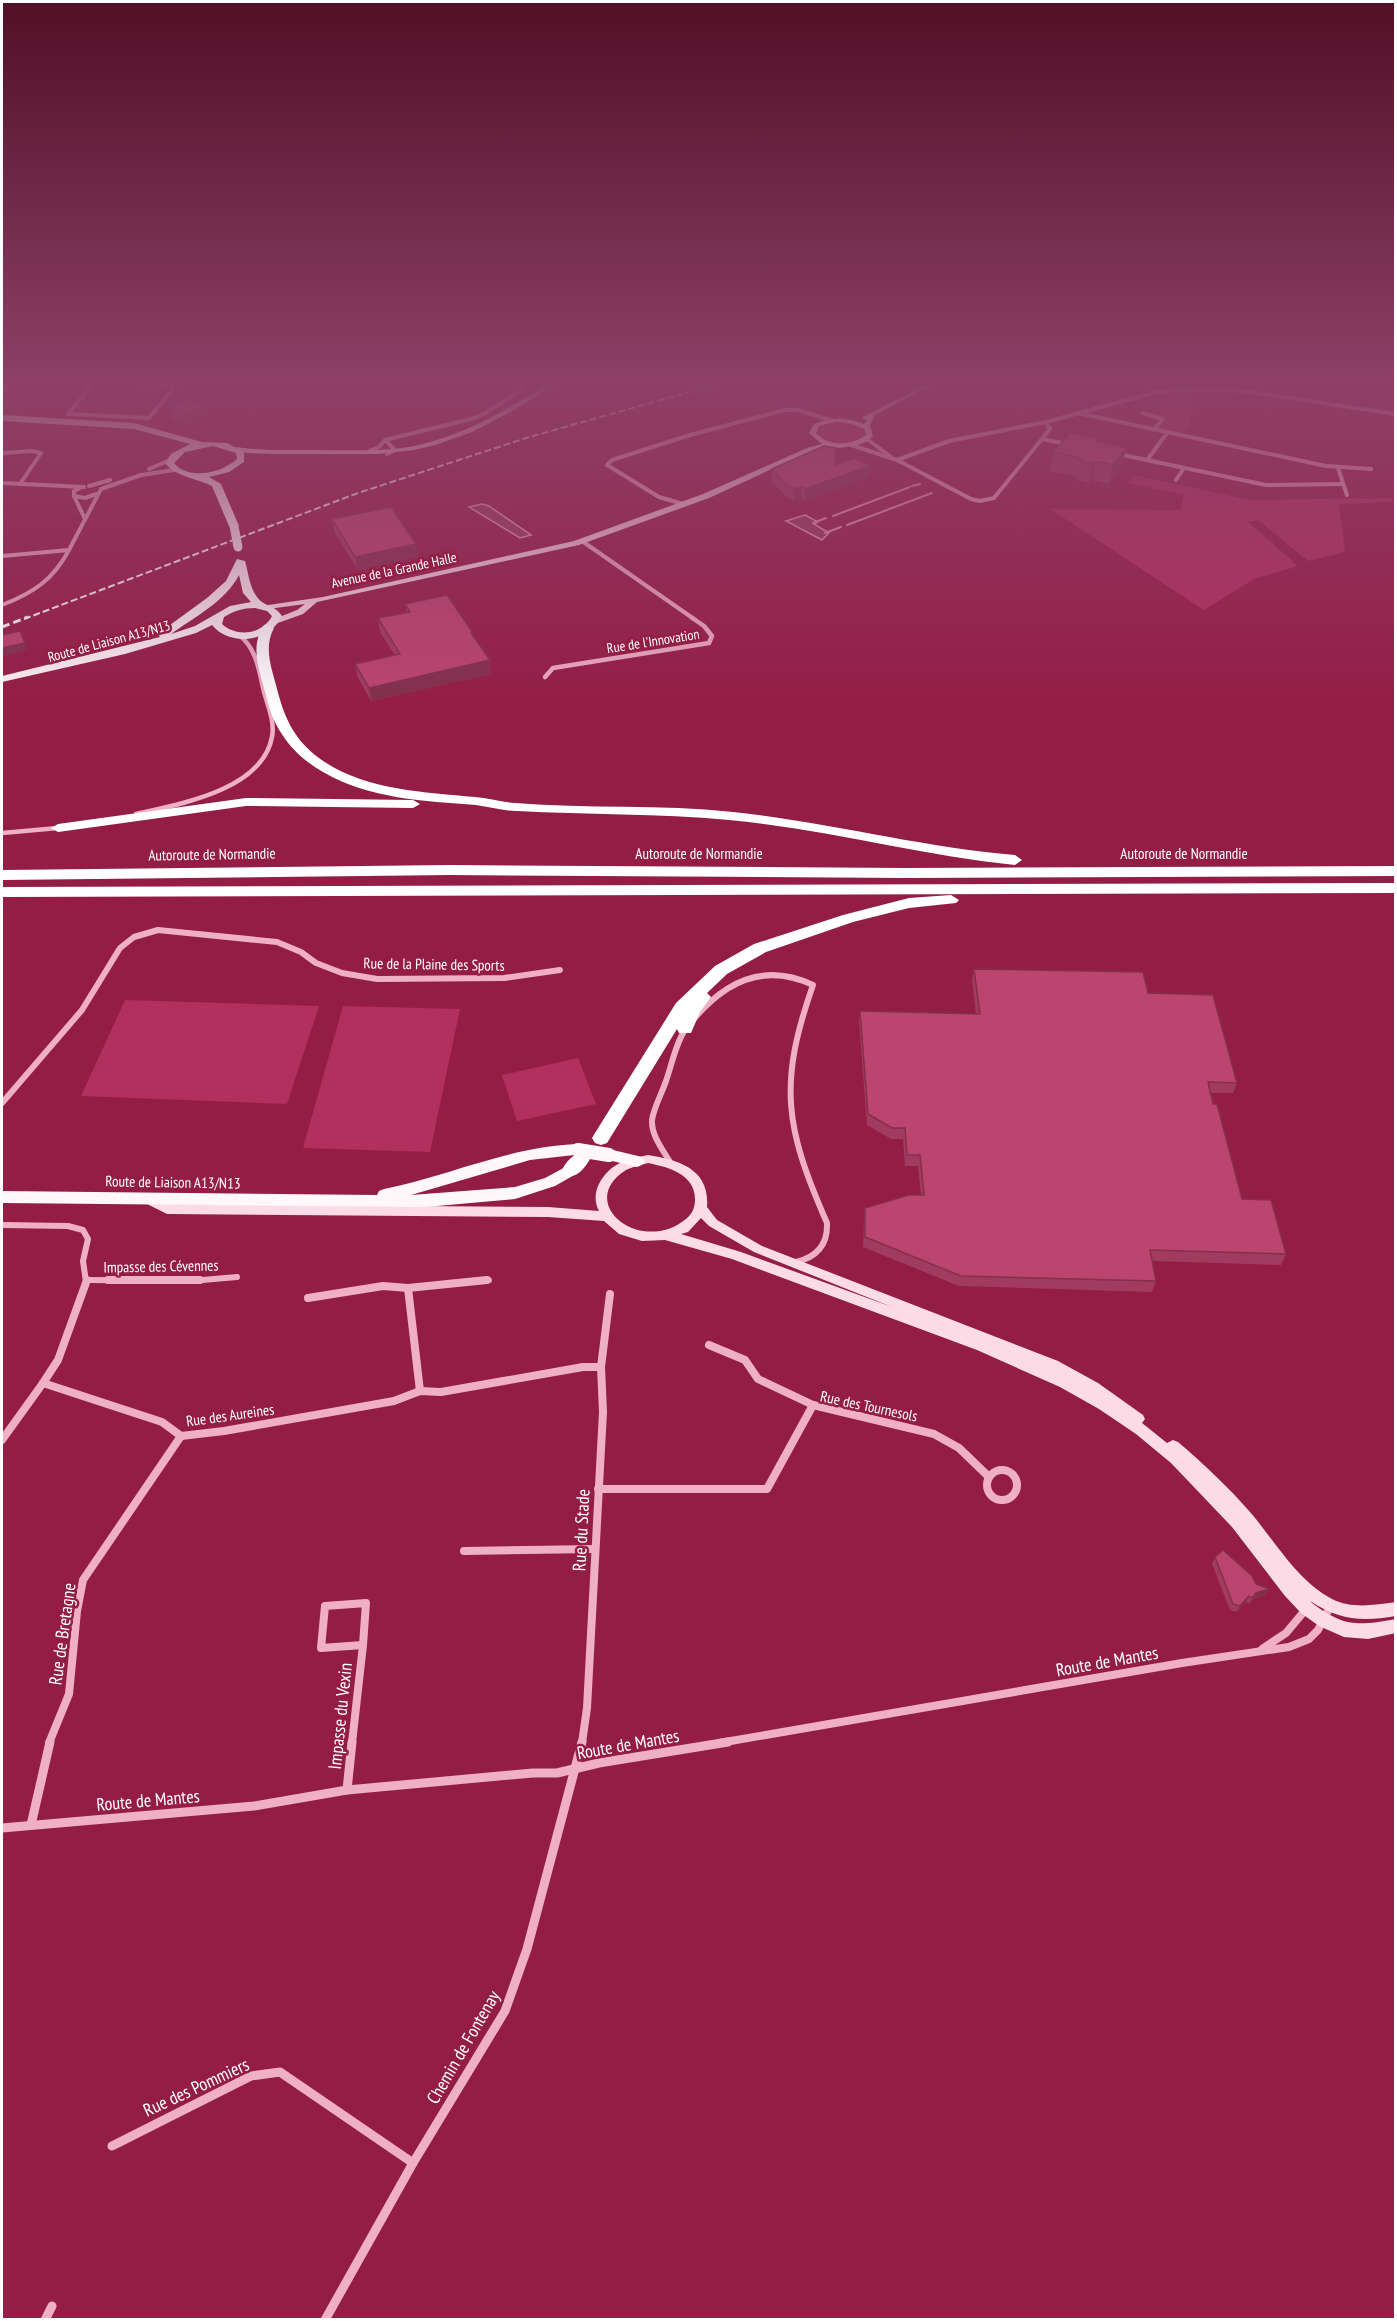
<svg xmlns="http://www.w3.org/2000/svg" width="1397" height="2321" font-family="'PT Sans Narrow',sans-serif">
<style>
.green{fill:#b2305d}
.water{fill:#943f5c;stroke:#f0a2bf;stroke-width:1.5}
.lines{fill:none;stroke-linecap:round;stroke-linejoin:round}
.stream{stroke:#f0a2bf;stroke-width:2}
.street-far4{stroke:#efafc5;stroke-width:4}
.street-far3{stroke:#efafc5;stroke-width:4.5}
.street-far2{stroke:#efafc5;stroke-width:6}
.street-far1{stroke:#efafc5;stroke-width:8}
.street{stroke:#efafc5;stroke-width:9}
.secondary{fill:#fbdce6;fill-rule:evenodd}
.primary{fill:#fff7f9;fill-rule:evenodd}
.highway{fill:#fff;fill-rule:evenodd}
.rail-far1{stroke:#fff;stroke-width:2;stroke-dasharray:7 3;stroke-linecap:butt}
.rail{stroke:#fff;stroke-width:3;stroke-dasharray:8 4;stroke-linecap:butt}
.primary-bridge-far1{stroke:#fff7f9;stroke-width:9}
.primary-bridge{stroke:#fff7f9;stroke-width:14}
.wall{fill:#a13b5f}
.shaded-wall{fill:#83304d}
.building{fill:#bb456e;stroke:#83304d;stroke-width:1.5}
.labels{text-anchor:middle;dominant-baseline:central;stroke-width:5;stroke-linejoin:round;paint-order:stroke}
.far-street-label{font-size:14px;fill:#fff;stroke:#941d45}
.street-label{font-size:15px;fill:#fff;stroke:#941d45}
.near-street-label{font-size:18px;fill:#fff;stroke:#941d45}
</style>
<rect width="100%" height="100%" fill="#941d45"/>
<g class="green">
<polygon points="1185,391 1199,391 1189,422 1192,424 1182,435 1157,430 1163,421 1172,420 1148,412 1166,405 1152,397"/>
<path d="M839,422c10,1 24,1 27,12 -11,13 -36,11 -48,1l-1,-5 7,-6z"/>
<polygon points="1133,475 1250,500 1391,498 1393,502 1339,504 1345,552 1308,561 1258,520 1248,522 1298,566 1254,579 1204,610 1050,509 1180,510 1184,495 1128,483"/>
<polygon points="125,1000 319,1006 287,1104 81,1096"/>
<polygon points="343,1006 460,1009 430,1152 303,1148"/>
<polygon points="578,1058 596,1104 517,1121 502,1075"/>
</g>
<g class="water">
<polygon points="482,504 489,506 531,535 520,538 469,507"/>
<polygon points="805,515 818,522 814,524 829,533 822,540 786,521"/>
</g>
<g class="lines">
<g class="stream">
<polyline points="912,486 920,484"/>
<polyline points="833,516 910,487"/>
<polyline points="813,523 826,518"/>
<polyline points="847,525 932,493"/>
<polyline points="825,533 841,527"/>
</g>
<g class="street-far4">
<polyline points="94,383 68,414 149,418 176,385 138,383"/>
<polyline points="1394,383 1396,386"/>
<polyline points="2,391 9,383"/>
<polyline points="1078,413 1326,466 1371,469"/>
<polyline points="1142,413 1163,419 1153,430"/>
<polyline points="867,439 891,457"/>
<polyline points="1042,439 1067,444"/>
<polyline points="385,440 395,450 387,454"/>
<polyline points="851,445 897,460 949,441 1046,422 1153,393 1185,389 1243,391 1396,414"/>
<polyline points="369,451 379,447 385,440 471,419 484,414 521,390"/>
<polyline points="2,453 32,451 41,453 20,484"/>
<polyline points="1118,454 1266,485 1342,484"/>
<polyline points="897,460 971,499 980,501 994,498 1050,429 1046,422"/>
<polyline points="1147,460 1167,433"/>
<polyline points="1338,468 1347,495"/>
<polyline points="149,469 170,460"/>
<polyline points="1176,480 1184,468"/>
<polyline points="2,483 84,487"/>
<polyline points="89,486 110,480"/>
<polyline points="74,496 74,491 80,488"/>
<polyline points="74,496 85,519"/>
<polyline points="74,496 85,498 96,494"/>
<polyline points="683,504 659,497 607,465 612,460 690,435 785,410 798,410 833,421"/>
<polyline points="582,541 694,619"/>
<polyline points="2,556 69,550 101,489 141,475 174,470"/>
<path d="M2,605c31,-12 51,-25 67,-55"/>
</g>
<g class="street-far3">
<polyline points="545,677 553,668 709,643 712,636 704,626 691,617"/>
<path d="M136,814c44,-10 126,-24 136,-77 3,-15 -4,-31 -8,-45 -5,-21 -7,-43 -25,-57"/>
<polyline points="2,833 58,828"/>
</g>
<g class="street-far2">
<polyline points="2,1103 82,1010 120,948 134,937 158,930 277,942 301,952 316,963 342,973 377,979 504,978 560,970"/>
<path d="M670,1162c-7,-12 -19,-27 -18,-42 2,-13 10,-27 14,-39 5,-14 11,-42 20,-52 32,-43 74,-69 127,-44 -35,100 -28,142 14,238 1,22 -10,34 -31,39"/>
<polyline points="2,1225 68,1226 83,1230 88,1239 83,1261 86,1282"/>
<polyline points="87,1280 191,1281 237,1277"/>
<polyline points="472,1282 489,1280"/>
</g>
<g class="street-far1">
<polyline points="87,1280 58,1360 43,1383 162,1422 181,1436 224,1431 394,1401 420,1391 441,1392 583,1367 601,1367"/>
<polyline points="108,1280 200,1280"/>
<polyline points="408,1288 420,1391"/>
<polyline points="308,1298 383,1286 408,1288 487,1280"/>
<polyline points="709,1345 745,1360 758,1379 813,1405"/>
<polyline points="2,1440 43,1383"/>
<circle cx="1002" cy="1485" r="15"/>
<polyline points="598,1489 767,1489 813,1405 934,1434 959,1448 988,1476"/>
<polyline points="464,1551 594,1549"/>
<polygon points="366,1603 363,1645 321,1648 325,1606"/>
<polyline points="1262,1649 1286,1633 1307,1608"/>
<polyline points="49,1743 69,1694 77,1611 83,1580 181,1436"/>
<polyline points="352,1743 363,1645"/>
<polyline points="582,1743 587,1708 603,1412 601,1367 610,1294"/>
<polyline points="719,1743 1182,1663 1289,1647 1309,1639 1318,1630 1331,1605"/>
</g>
<g class="street">
<polyline points="347,1790 352,1742"/>
<polyline points="31,1825 50,1742"/>
<polyline points="2,1828 254,1806 347,1790 533,1773 557,1773 599,1763 728,1742"/>
<polyline points="112,2146 251,2076 280,2072 413,2163"/>
<polyline points="45,2320 52,2306"/>
<polyline points="325,2320 413,2163 505,2011 527,1949 582,1742"/>
</g>
<g class="secondary">
<path d="M550,383h8l-51,31 -35,18 -37,13 -21,5 -36,4h-101l-31,-1 -14,-4 4,-2c27,4 55,3 82,3 32,0 65,2 96,-4 50,-10 94,-37 136,-63z"/>
<path d="M928,383h8l-61,32 -5,10 3,11 -7,6 -9,3 -17,3 -10,-1 -19,4 -102,47 -130,47 -262,57 -14,12 -28,10 -4,-2 1,-2 25,-10 8,-6 -37,5 -4,-2 4,-2 55,-8 251,-56 129,-47 104,-46 15,-4 -13,-11 5,-9c17,-7 33,-7 50,0l3,-4 -4,-1v-2zM835,422c11,0 20,2 30,8l1,5c-15,11 -37,12 -50,-2l3,-7z"/>
<path d="M648,1155c31,5 62,14 59,52l10,13 45,26 296,115 40,22 45,32 2,4 -3,4 25,20 6,-3 5,2c26,22 50,45 72,70 25,29 47,69 82,87 20,10 42,6 64,3v14c-35,6 -57,4 -86,-15l2,2c32,24 45,23 84,16v14l-28,6 -24,-2 -25,-11 -18,-13 -16,-17 -53,-69 -61,-64 -35,-29 -37,-25 -39,-22 -83,-37 -245,-91 -67,-19 -23,1 -23,-7 -15,-13 -56,-4 -381,-3 -20,-10 -2,-3 2,-3 4,-2 18,8 379,3 51,4c-10,-18 4,-40 21,-48 8,-5 19,-6 28,-8zM648,1163c20,4 47,11 47,36 0,8 -2,14 -9,20 -45,37 -112,-16 -60,-49 6,-3 15,-5 22,-7zM701,1218l8,8 45,26 138,55 -151,-55 -60,-18 7,-2z"/>
</g>
<g class="primary">
<path d="M2,415l132,8 68,19 25,1 17,9v10l-15,10 -20,5 12,7 18,42 -5,3 -5,-3 -17,-40c-16,-8 -36,-9 -47,-23l6,-9 19,-10 -56,-15 -132,-8zM213,446l23,7 1,6c-16,15 -49,21 -63,4l11,-11z"/>
<path d="M237,559l8,2c4,14 5,32 17,41 8,5 14,5 20,14 -12,26 -52,31 -70,9l-16,8 -71,21 -123,28v-6l158,-39 -2,-2 1,-2 48,-35 19,-17zM239,575l4,18 8,9 -21,4 -35,20 -24,8c22,-16 55,-33 68,-59zM255,608l12,3 5,5c-9,18 -35,22 -50,8l2,-7c10,-6 19,-9 31,-9z"/>
<path d="M578,1144l5,2 2,4 -2,4 -53,6 -119,35 104,-8 30,-9 26,-14 5,2 3,4 -3,4 -21,12 -40,13 -89,8 -424,-4v-12l375,4 2,-4 5,-2c65,-13 126,-43 194,-45z"/>
<polygon points="609,1149 642,1157 645,1161 642,1165 637,1167 604,1159 602,1155 604,1151"/>
</g>
<g class="highway">
<path d="M268,624l6,4c-11,20 -2,41 3,61 7,27 16,48 38,66 44,35 106,37 160,42 13,1 27,5 40,6 72,6 145,1 218,9 94,10 187,35 282,43l7,5 -7,5c-96,-10 -190,-36 -286,-45 -71,-7 -142,-5 -212,-9 -14,0 -27,-4 -41,-6 -51,-4 -107,-6 -153,-33 -30,-17 -50,-43 -57,-77 -6,-23 -17,-48 -2,-70z"/>
<polygon points="246,798 413,800 420,804 413,808 246,806 58,832 51,828 58,824"/>
<polygon points="450,865 906,868 1396,866 1396,876 906,878 450,875 2,880 2,870"/>
<polygon points="1396,883 1396,893 2,897 2,887"/>
<polygon points="951,895 959,900 956,903 909,908 853,922 766,952 727,974 707,993 711,997 700,1012 691,1033 679,1033 677,1029 607,1143 601,1145 595,1143 592,1138 595,1133 676,1003 715,966 754,944 843,915 909,898"/>
<path d="M581,1152l6,2 3,5c-6,10 -13,20 -25,16l-3,-5c4,-8 10,-15 19,-18z"/>
</g>
<polyline class="rail-far1" points="24,619 358,493 526,438 721,383"/>
<polyline class="rail" points="2,627 28,617"/>
<polyline class="primary-bridge-far1" points="234,526 238,547"/>
<polyline class="primary-bridge" points="578,1150 609,1155"/>
</g>
<g class="wall">
<polygon points="169,409 209,413 191,423 172,419"/>
<polygon points="1098,442 1126,448 1122,466 1109,484 1092,480 1089,483 1077,480 1078,478 1075,476 1050,471 1053,452"/>
<polygon points="835,465 870,466 869,477 805,500 801,498 794,501 786,496 771,481 772,469"/>
<polygon points="332,519 418,557 358,570 334,532"/>
<polygon points="405,604 474,637 490,660 491,674 371,701 358,678 355,664 395,655 380,632 378,618 407,612"/>
<polygon points="974,969 1148,993 1237,1083 1233,1093 1211,1093 1242,1199 1286,1254 1281,1265 1152,1261 1156,1281 1152,1292 959,1286 863,1247 864,1219 865,1208 921,1195 918,1166 905,1166 903,1139 891,1139 867,1125 859,1022 860,1011 976,1014 972,980"/>
<polygon points="1215,1557 1256,1584 1265,1595 1253,1599 1249,1604 1246,1602 1236,1612 1230,1610 1212,1564"/>
</g>
<g class="shaded-wall">
<polygon points="207,404 209,413 191,423 188,414"/>
<polygon points="1126,448 1122,466 1109,484 1113,465"/>
<polygon points="1095,461 1092,480 1089,483 1093,464"/>
<polygon points="870,466 869,477 805,500 805,489"/>
<polygon points="802,487 801,498 794,501 794,489"/>
<polygon points="416,544 418,557 358,570 355,557"/>
<polygon points="25,643 27,650 2,656 2,648"/>
<polygon points="490,660 491,674 371,701 369,688"/>
<polygon points="1269,1589 1265,1595 1253,1599 1249,1604 1256,1593"/>
<polygon points="1249,1596 1246,1602 1236,1612 1240,1606"/>
</g>
<g class="building">
<polygon points="188,399 207,404 188,414 169,409"/>
<polygon points="1070,433 1099,439 1097,441 1126,448 1113,465 1095,461 1093,464 1081,462 1082,459 1079,458 1053,452"/>
<polygon points="824,446 836,448 835,465 855,458 870,466 805,489 802,487 794,489 786,485 772,469"/>
<polygon points="391,507 416,544 355,557 332,519"/>
<polygon points="447,595 473,633 471,633 490,660 369,688 355,664 400,654 378,618 410,612 405,604"/>
<polygon points="20,631 25,643 2,648 2,635"/>
<polygon points="974,969 1143,972 1148,993 1213,995 1237,1083 1208,1082 1213,1104 1217,1104 1242,1199 1271,1200 1286,1254 1150,1250 1156,1281 961,1276 865,1237 865,1208 909,1195 924,1195 920,1155 907,1155 905,1128 892,1128 868,1114 860,1011 980,1014"/>
<polygon points="1223,1550 1252,1576 1256,1584 1269,1589 1256,1593 1252,1598 1249,1596 1240,1606 1233,1604 1215,1557"/>
</g>
<linearGradient id="sky" x2="0" y2="1"><stop stop-color="#511026"/><stop offset="0.54" stop-color="#8e4068"/><stop offset="1" stop-color="#8e4068" stop-opacity="0"/></linearGradient>
<rect width="1397" height="708" fill="url(#sky)"/>
<g class="labels">
<g class="far-street-label">
<text transform="translate(394 570) rotate(-12)">Avenue de la Grande Halle</text>
<text transform="translate(109 641) rotate(-15)">Route de Liaison A13/N13</text>
<text transform="translate(653 641) rotate(-9)">Rue de l'Innovation</text>
</g>
<g class="street-label">
<text x="699" y="853">Autoroute de Normandie</text>
<text x="1184" y="853">Autoroute de Normandie</text>
<text transform="translate(212 854) rotate(-1)">Autoroute de Normandie</text>
<text transform="translate(434 964) rotate(1)">Rue de la Plaine des Sports</text>
<text transform="translate(173 1182) rotate(1)">Route de Liaison A13/N13</text>
<text transform="translate(161 1266) rotate(-1)">Impasse des Cévennes</text>
<text transform="translate(869 1406) rotate(12)">Rue des Tournesols</text>
<text transform="translate(230 1415) rotate(-8)">Rue des Aureines</text>
</g>
<g class="near-street-label">
<text transform="translate(581 1530) rotate(-87)">Rue du Stade</text>
<text transform="translate(62 1634) rotate(-82)">Rue de Bretagne</text>
<text transform="translate(1107 1661) rotate(-10)">Route de Mantes</text>
<text transform="translate(340 1716) rotate(-84)">Impasse du Vexin</text>
<text transform="translate(628 1744) rotate(-10)">Route de Mantes</text>
<text transform="translate(148 1800) rotate(-5)">Route de Mantes</text>
<text transform="translate(463 2047) rotate(-60)">Chemin de Fontenay</text>
<text transform="translate(196 2087) rotate(-25)">Rue des Pommiers</text>
</g>
</g>
<rect width="1397" height="2321" fill="none" stroke="#ffffff" stroke-width="6"/>
</svg>
